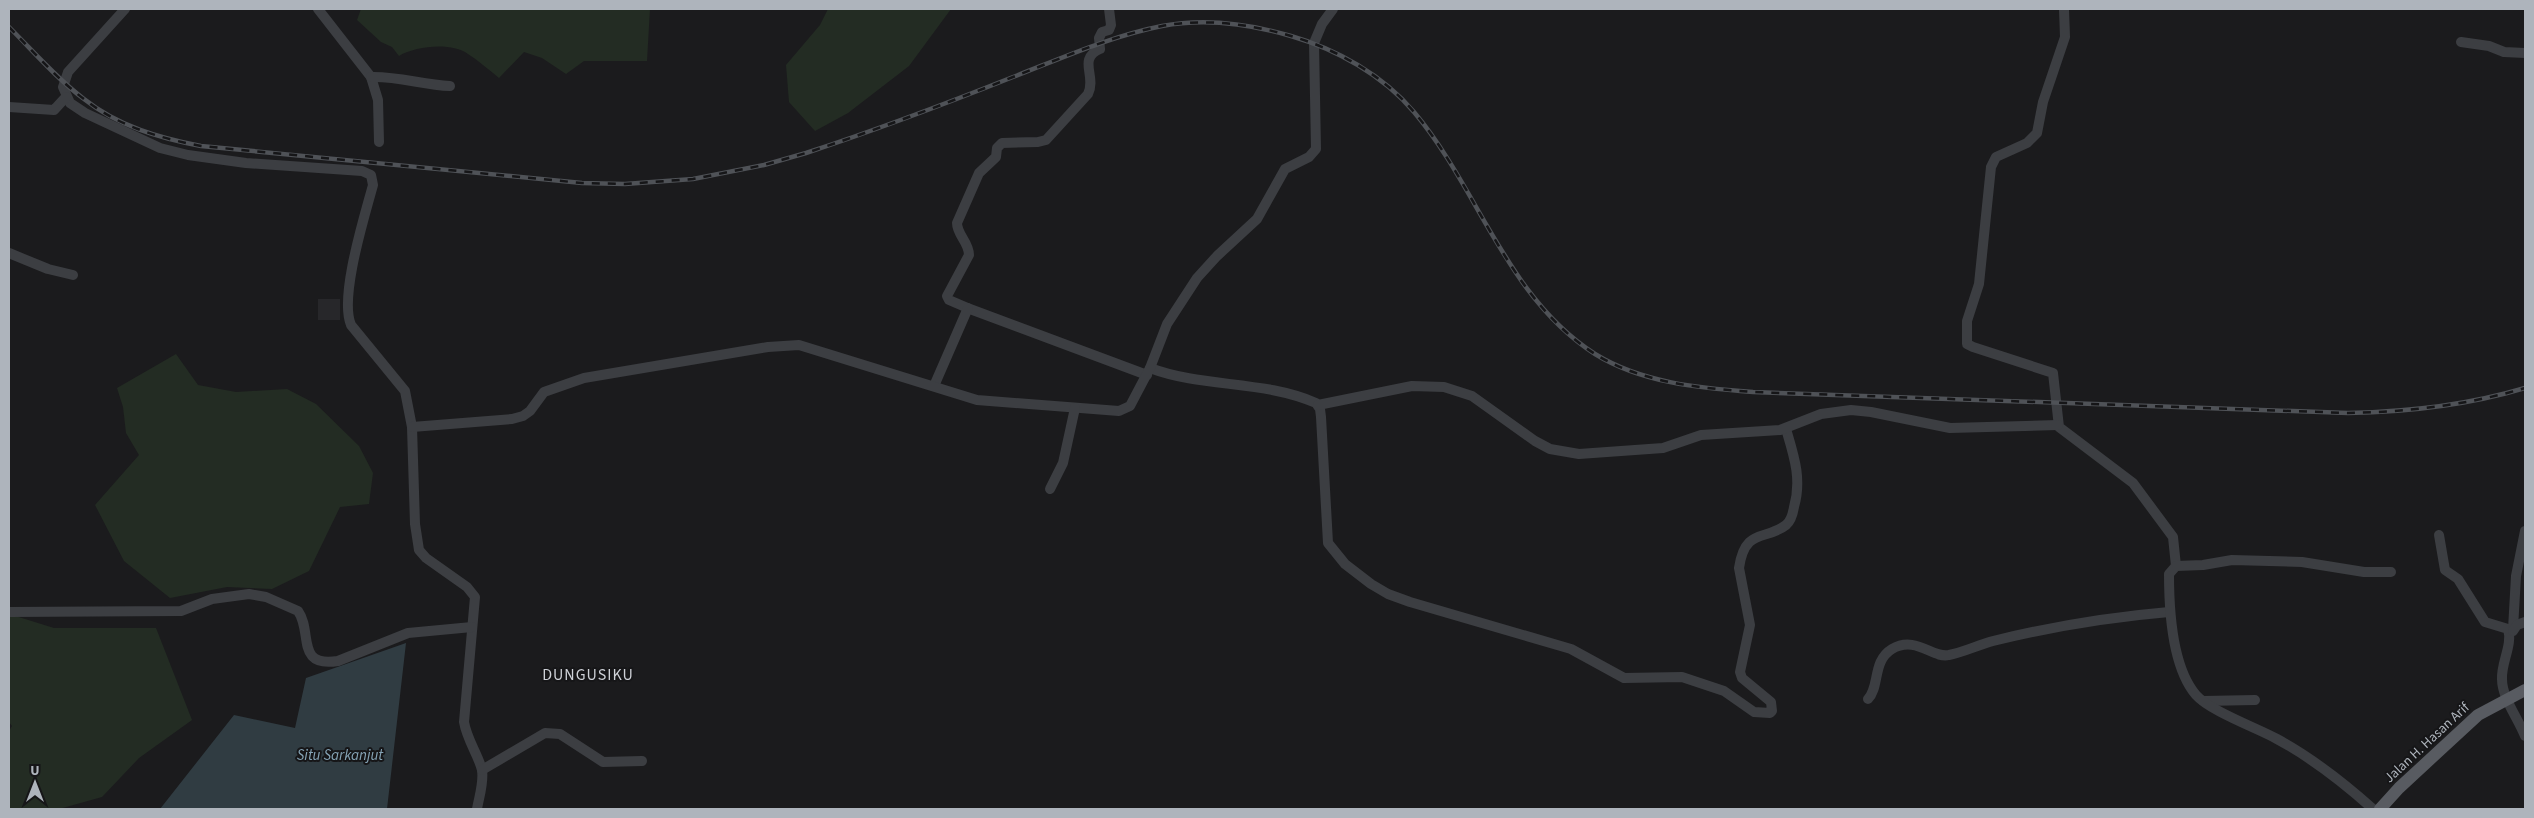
<svg xmlns="http://www.w3.org/2000/svg" width="2534" height="818" font-family="'Source Sans 3',sans-serif">
<style>
.built{fill:#27272a}
.green{fill:#232c23}
.water{fill:#303c42}
.lines{fill:none;stroke-linecap:round;stroke-linejoin:round}
.minor{stroke:#3c3e42;stroke-width:10}
.major{stroke:#585b61;stroke-width:12}
.rail-casing{stroke:#4f5257;stroke-width:4.5}
.rail{stroke:#161618;stroke-width:2.5;stroke-dasharray:8;stroke-linecap:butt}
.labels{text-anchor:middle;dominant-baseline:central;stroke-width:4;stroke-linejoin:round;paint-order:stroke}
.street-label{font-size:14px;fill:#aeb4bc;stroke:#161618}
.water-label{font-size:15px;font-style:italic;fill:#86a4b6;stroke:#161618}
.quarter-label{font-size:16px;letter-spacing:1px;fill:#cfd2d8;stroke:#161618}
</style>
<rect width="100%" height="100%" fill="#1b1b1d"/>
<rect class="built" x="318" y="299" width="22" height="21"/>
<g class="green">
<path d="M361,9h289l-3,52h-63l-18,13 -24,-16 -18,-6 -25,26c-10,-8 -20,-17 -31,-24 -17,-12 -52,-8 -69,2l-7,-9 -11,-5 -24,-22z"/>
<polygon points="828,9 951,9 909,66 848,113 815,131 789,102 786,65 820,25"/>
<polygon points="176,354 198,385 236,392 287,389 316,404 359,446 373,473 369,504 340,507 309,571 272,589 227,587 170,598 124,561 95,505 139,455 126,433 123,407 117,388"/>
<polygon points="9,614 54,628 156,628 192,720 139,758 102,797 59,809 9,809 9,731 12,726 9,722"/>
</g>
<polygon class="water" points="406,643 387,809 160,809 234,715 295,728 306,678"/>
<g class="lines">
<g class="minor">
<path d="M125,9l-57,63 -5,15 7,16 15,10 75,35 28,7 58,8 116,8 9,4 2,10c-8,30 -34,112 -22,140l54,66 7,36 3,97 4,26 7,8 41,29 8,10 -11,125c3,18 14,32 18,48 2,13 -3,27 -5,39"/>
<polyline points="318,9 371,77 378,100 379,142"/>
<path d="M1109,9l2,16 -2,5 -7,2 -3,6 1,11c-23,10 -3,27 -12,45l-42,46 -8,2 -36,1 -5,5 -1,9 -17,16 -22,50c0,12 12,19 12,32l-22,41 2,4 21,9 177,66"/>
<polyline points="2064,9 2065,37 2043,102 2037,133 2027,143 1996,157 1991,167 1979,284 1967,321 1967,344 1973,347 2053,373 2059,427 2133,483 2173,537 2176,566"/>
<polyline points="2461,42 2489,46 2504,52 2525,53"/>
<path d="M371,77c27,-1 52,8 79,9"/>
<polyline points="9,107 54,110 66,97"/>
<polyline points="9,253 48,269 73,275"/>
<path d="M1150,368c53,20 114,12 166,35l4,6 1,8 7,126 17,21 26,20 17,10 22,8 161,47 53,29 58,-1 42,14 30,21 16,1 2,-2 -1,-9 -29,-24 -2,-6 10,-47 -11,-57c6,-41 27,-27 47,-43 5,-4 7,-12 8,-18 8,-28 0,-51 -8,-78"/>
<polyline points="934,386 968,308"/>
<polyline points="1318,405 1412,386 1444,387 1472,396 1535,441 1550,449 1579,454 1663,448 1701,435 1780,430 1821,414 1851,410 1871,412 1950,428 2058,425"/>
<polyline points="412,427 512,419 523,416 530,411 544,392 584,378 768,347 799,345 977,400 1119,411 1130,406 1150,368 1167,324 1197,278 1217,256 1257,219 1285,169 1309,157 1316,149 1314,43 1322,24 1333,9"/>
<polyline points="1050,489 1063,463 1075,408"/>
<path d="M2439,535l6,35 13,9 27,43 23,7c5,15 -7,34 -6,50 0,19 16,39 23,57"/>
<path d="M9,612l172,-1 31,-12 37,-5 17,3 32,14c15,21 -3,57 40,50l70,-28 64,-6"/>
<polyline points="2513,629 2516,576 2525,531"/>
<polyline points="2513,631 2517,625 2525,622"/>
<path d="M1868,699c12,-12 4,-38 24,-50 24,-14 41,10 57,6 15,-3 29,-10 44,-14 57,-14 117,-24 176,-29"/>
<polyline points="2203,701 2255,700"/>
<polyline points="482,770 545,733 560,734 603,762 642,761"/>
<path d="M2373,809c-29,-26 -61,-51 -96,-70 -20,-11 -67,-28 -81,-44 -24,-28 -27,-85 -27,-121l7,-8 27,-1 29,-5 70,2 62,10h27"/>
</g>
<polyline class="major" points="2380,809 2399,788 2478,715 2525,690"/>
<g class="rail-casing">
<path id="rail" d="M9,27c24,24 48,52 75,72 34,27 75,39 117,47l381,37 43,1 68,-5 71,-14 42,-12c70,-23 139,-49 207,-76 49,-19 98,-41 149,-51 42,-8 88,-2 129,10 45,13 92,39 123,76 65,77 92,185 181,242 47,29 104,34 158,38l595,21c59,-1 120,-8 177,-25"/>
</g>
<use href="#rail" class="rail"/>
</g>
<g class="labels">
<g class="street-label">
<text transform="translate(2427 743) rotate(-43)">Jalan H. Hasan Arif</text>
</g>
<g class="water-label">
<text x="340" y="755">Situ Sarkanjut</text>
</g>
<g class="quarter-label">
<text x="588" y="675">DUNGUSIKU</text>
</g>
</g>
<rect width="2534" height="818" fill="none" stroke="#aeb4bc" stroke-width="20"/>
<g transform="translate(35 783)" stroke="#161618" stroke-width="4" paint-order="stroke">
<path d="M0-4L9 19L0 12L-9 19Z" fill="#aeb4bc"/>
<text y="-8" font-size="14" font-weight="bold" text-anchor="middle" fill="#aeb4bc">U</text>
</g>
</svg>
